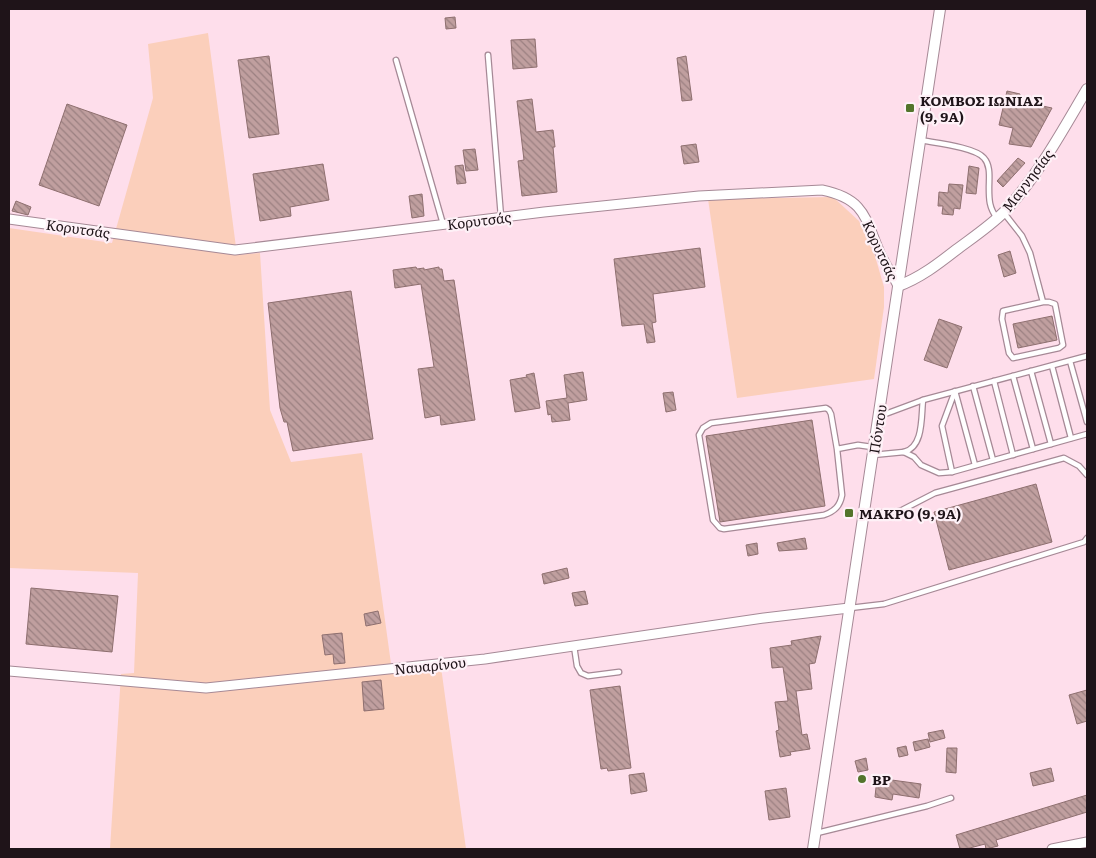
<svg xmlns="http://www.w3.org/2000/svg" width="1096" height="858" font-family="Literata,serif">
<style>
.grass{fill:#fbcfbb}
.building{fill:url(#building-back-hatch);stroke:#8e6f6f}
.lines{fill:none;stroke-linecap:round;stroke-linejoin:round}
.service-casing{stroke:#a68996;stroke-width:7}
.minor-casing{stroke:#a68996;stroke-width:11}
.tertiary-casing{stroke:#a68996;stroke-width:12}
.service{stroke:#fff;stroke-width:4.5}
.minor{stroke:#fff;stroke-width:9}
.tertiary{stroke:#fff;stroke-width:10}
.poi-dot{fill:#53742b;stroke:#fef1f7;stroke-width:2}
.labels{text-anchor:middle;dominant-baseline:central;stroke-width:4.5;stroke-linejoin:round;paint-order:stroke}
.poi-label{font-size:14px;font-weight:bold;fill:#1f1419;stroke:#fef1f7;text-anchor:start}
.street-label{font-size:14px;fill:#1f1419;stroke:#fef1f7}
</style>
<defs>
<pattern id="building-back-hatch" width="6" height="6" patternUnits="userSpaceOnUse" patternTransform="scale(1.25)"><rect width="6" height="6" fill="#c09f9f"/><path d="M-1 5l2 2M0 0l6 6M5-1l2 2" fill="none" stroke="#9b8081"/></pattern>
</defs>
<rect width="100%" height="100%" fill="#fedeeb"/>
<g class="grass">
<polygon points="208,33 237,255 260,253 270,410 291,462 362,453 392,671 441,667 466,849 110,849 121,674 134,673 138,573 9,568 9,228 112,243 153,98 148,44"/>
<polygon points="833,197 859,221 875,256 884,287 884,307 874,379 737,398 708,199"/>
</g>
<g class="building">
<polygon points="455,17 456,28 446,29 445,18"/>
<polygon points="535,39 537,67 513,69 511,40"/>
<polygon points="269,56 279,134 249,138 238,60"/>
<polygon points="686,56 692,100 682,101 677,58"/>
<polygon points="1007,91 1020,94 1019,101 1052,108 1031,147 1009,144 1013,128 999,125"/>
<polygon points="532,99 536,132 553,130 555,147 553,147 557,192 522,196 518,161 524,160 517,101"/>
<polygon points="67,104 127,125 99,206 39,185"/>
<polygon points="696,144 699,162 684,164 681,146"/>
<polygon points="475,149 478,170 466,171 463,150"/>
<polygon points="1018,158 1025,163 1003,187 997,181"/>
<polygon points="323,164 329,200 290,207 291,216 260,221 253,174"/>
<polygon points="463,165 466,183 457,184 455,166"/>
<polygon points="969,166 979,168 976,194 966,193"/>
<polygon points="949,184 963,185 960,209 954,208 953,215 942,214 943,206 938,206 939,192 948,193"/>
<polygon points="422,194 424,216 412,218 409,196"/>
<polygon points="16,201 31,207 28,215 12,211"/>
<polygon points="700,248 705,287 653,294 656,322 652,323 655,342 647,343 644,324 622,326 614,259"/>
<polygon points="1010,251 1016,273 1004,277 998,255"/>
<polygon points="416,267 417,269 424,268 424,270 439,267 439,269 442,269 444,281 454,280 475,420 441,425 440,415 425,418 418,369 434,367 421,284 395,288 393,270"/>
<polygon points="351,291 373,439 293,451 287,422 284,422 280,408 268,303"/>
<polygon points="1052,316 1057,340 1018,348 1013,324"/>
<polygon points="939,319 962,327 947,368 924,360"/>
<polygon points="583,372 587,400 568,403 570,420 552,422 551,414 548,415 546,401 567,398 564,375"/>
<polygon points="534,373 540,408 515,412 510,380 527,377 526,375"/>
<polygon points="673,392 676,410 666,412 663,393"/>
<polygon points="812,420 825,506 720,522 706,436"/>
<polygon points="1036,484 1052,542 949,570 934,512"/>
<polygon points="805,538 807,549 779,551 777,543"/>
<polygon points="757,543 758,554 748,556 746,545"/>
<polygon points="567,568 569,578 544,584 542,574"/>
<polygon points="31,588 118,596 112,652 26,644"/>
<polygon points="585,591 588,604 575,606 572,593"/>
<polygon points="378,611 381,623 366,626 364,614"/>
<polygon points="342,633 345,663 334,664 333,654 325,655 322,635"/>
<polygon points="821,636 815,663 809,664 812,689 796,691 802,735 807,734 810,749 790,752 791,755 780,757 776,731 779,730 775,702 788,701 783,667 772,668 770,648 792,645 791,641"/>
<polygon points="381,680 384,709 364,711 362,682"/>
<polygon points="620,686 631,768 608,771 607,768 601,769 590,690"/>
<polygon points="1087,690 1087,721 1077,724 1069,695"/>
<polygon points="943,730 945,738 930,742 928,733"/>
<polygon points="928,739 930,747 915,751 913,742"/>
<polygon points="906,746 908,755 899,757 897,748"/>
<polygon points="947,748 957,748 956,773 946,772"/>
<polygon points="866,758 868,770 858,772 855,761"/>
<polygon points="1051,768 1054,781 1033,786 1030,773"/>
<polygon points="644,773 647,791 631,794 629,775"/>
<polygon points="877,778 921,784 919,798 893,794 892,800 875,797"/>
<polygon points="786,788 790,817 769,820 765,791"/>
<polygon points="1087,795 1087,812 996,840 998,846 986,849 985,844 966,849 960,849 956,835"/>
</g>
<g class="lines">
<g class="service-casing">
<g id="service">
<polyline points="488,55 501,217"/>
<polyline points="396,60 443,224"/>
<path d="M920,140c15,3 55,7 64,18 7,8 5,20 5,30 0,11 0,20 8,30"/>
<polyline points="1004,213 1022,236 1030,253 1043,302 1003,311 1002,319 1009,353 1013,358 1059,348 1063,345 1055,304 1049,302 1043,302"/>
<polyline points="1070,361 1087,422"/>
<polyline points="1052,366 1071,438"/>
<polyline points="1031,371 1051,444"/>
<polyline points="1013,376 1033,449"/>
<polyline points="994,381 1013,455"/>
<polyline points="973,386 993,460"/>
<polyline points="880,416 923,400 1087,356"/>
<path d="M837,449l-6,-35 -2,-4 -3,-2 -115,15 -8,5 -4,7 14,85 7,8 4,1 100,-14c11,-4 16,-9 18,-20l-5,-46 21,-4 14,2"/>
<path d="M904,452c20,-5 17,-36 19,-52"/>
<polyline points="873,455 904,452 914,457 921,465 939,473 952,472 1087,434"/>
<polyline points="952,472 942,426 955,391 975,465"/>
<polyline points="864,513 890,513 900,511 935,493 1064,458 1079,466 1087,475"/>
<polyline points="850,608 884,604 1084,542 1087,538"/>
<polyline points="574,646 577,666 581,673 588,676 619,672"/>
<polyline points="817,833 927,806 951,798"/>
</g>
</g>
<g class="minor-casing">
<g id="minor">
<path d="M9,219l226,31 309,-38 155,-16 123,-6c44,9 43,29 59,65 5,11 12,20 17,31"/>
<polyline points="9,671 206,688 485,659 764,618 849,608"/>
<polyline points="1052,849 1087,842"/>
</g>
</g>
<g class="tertiary-casing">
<g id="tertiary">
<path d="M898,286c22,-8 40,-22 58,-36 16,-12 34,-24 48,-38 34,-36 58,-81 83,-123"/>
<polyline points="813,849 940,9"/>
</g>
</g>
<use href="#service" class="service"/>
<use href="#minor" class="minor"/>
<use href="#tertiary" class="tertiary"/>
</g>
<g class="poi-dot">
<rect x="905" y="103" width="10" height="10" rx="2.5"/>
<rect x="844" y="508" width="10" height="10" rx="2.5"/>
<circle cx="862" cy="779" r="5"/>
</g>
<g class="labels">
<g class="poi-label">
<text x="920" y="100">ΚΟΜΒΟΣ ΙΩΝΙΑΣ<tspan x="920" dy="16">(9, 9Α)</tspan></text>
<text x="859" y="513">ΜΑΚΡΟ (9, 9Α)</text>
<text x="872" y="779">BP</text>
</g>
<g class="street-label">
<text transform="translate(1027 180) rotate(-53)">Μαγνησίας</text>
<text transform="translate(479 220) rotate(-7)">Κορυτσάς</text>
<text transform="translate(78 228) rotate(8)">Κορυτσάς</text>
<text transform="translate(881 250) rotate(65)">Κορυτσάς</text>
<text transform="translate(877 429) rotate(-81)">Πόντου</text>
<text transform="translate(430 665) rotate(-6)">Ναυαρίνου</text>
</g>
</g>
<rect width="1096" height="858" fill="none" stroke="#1f1419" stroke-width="20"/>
</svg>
